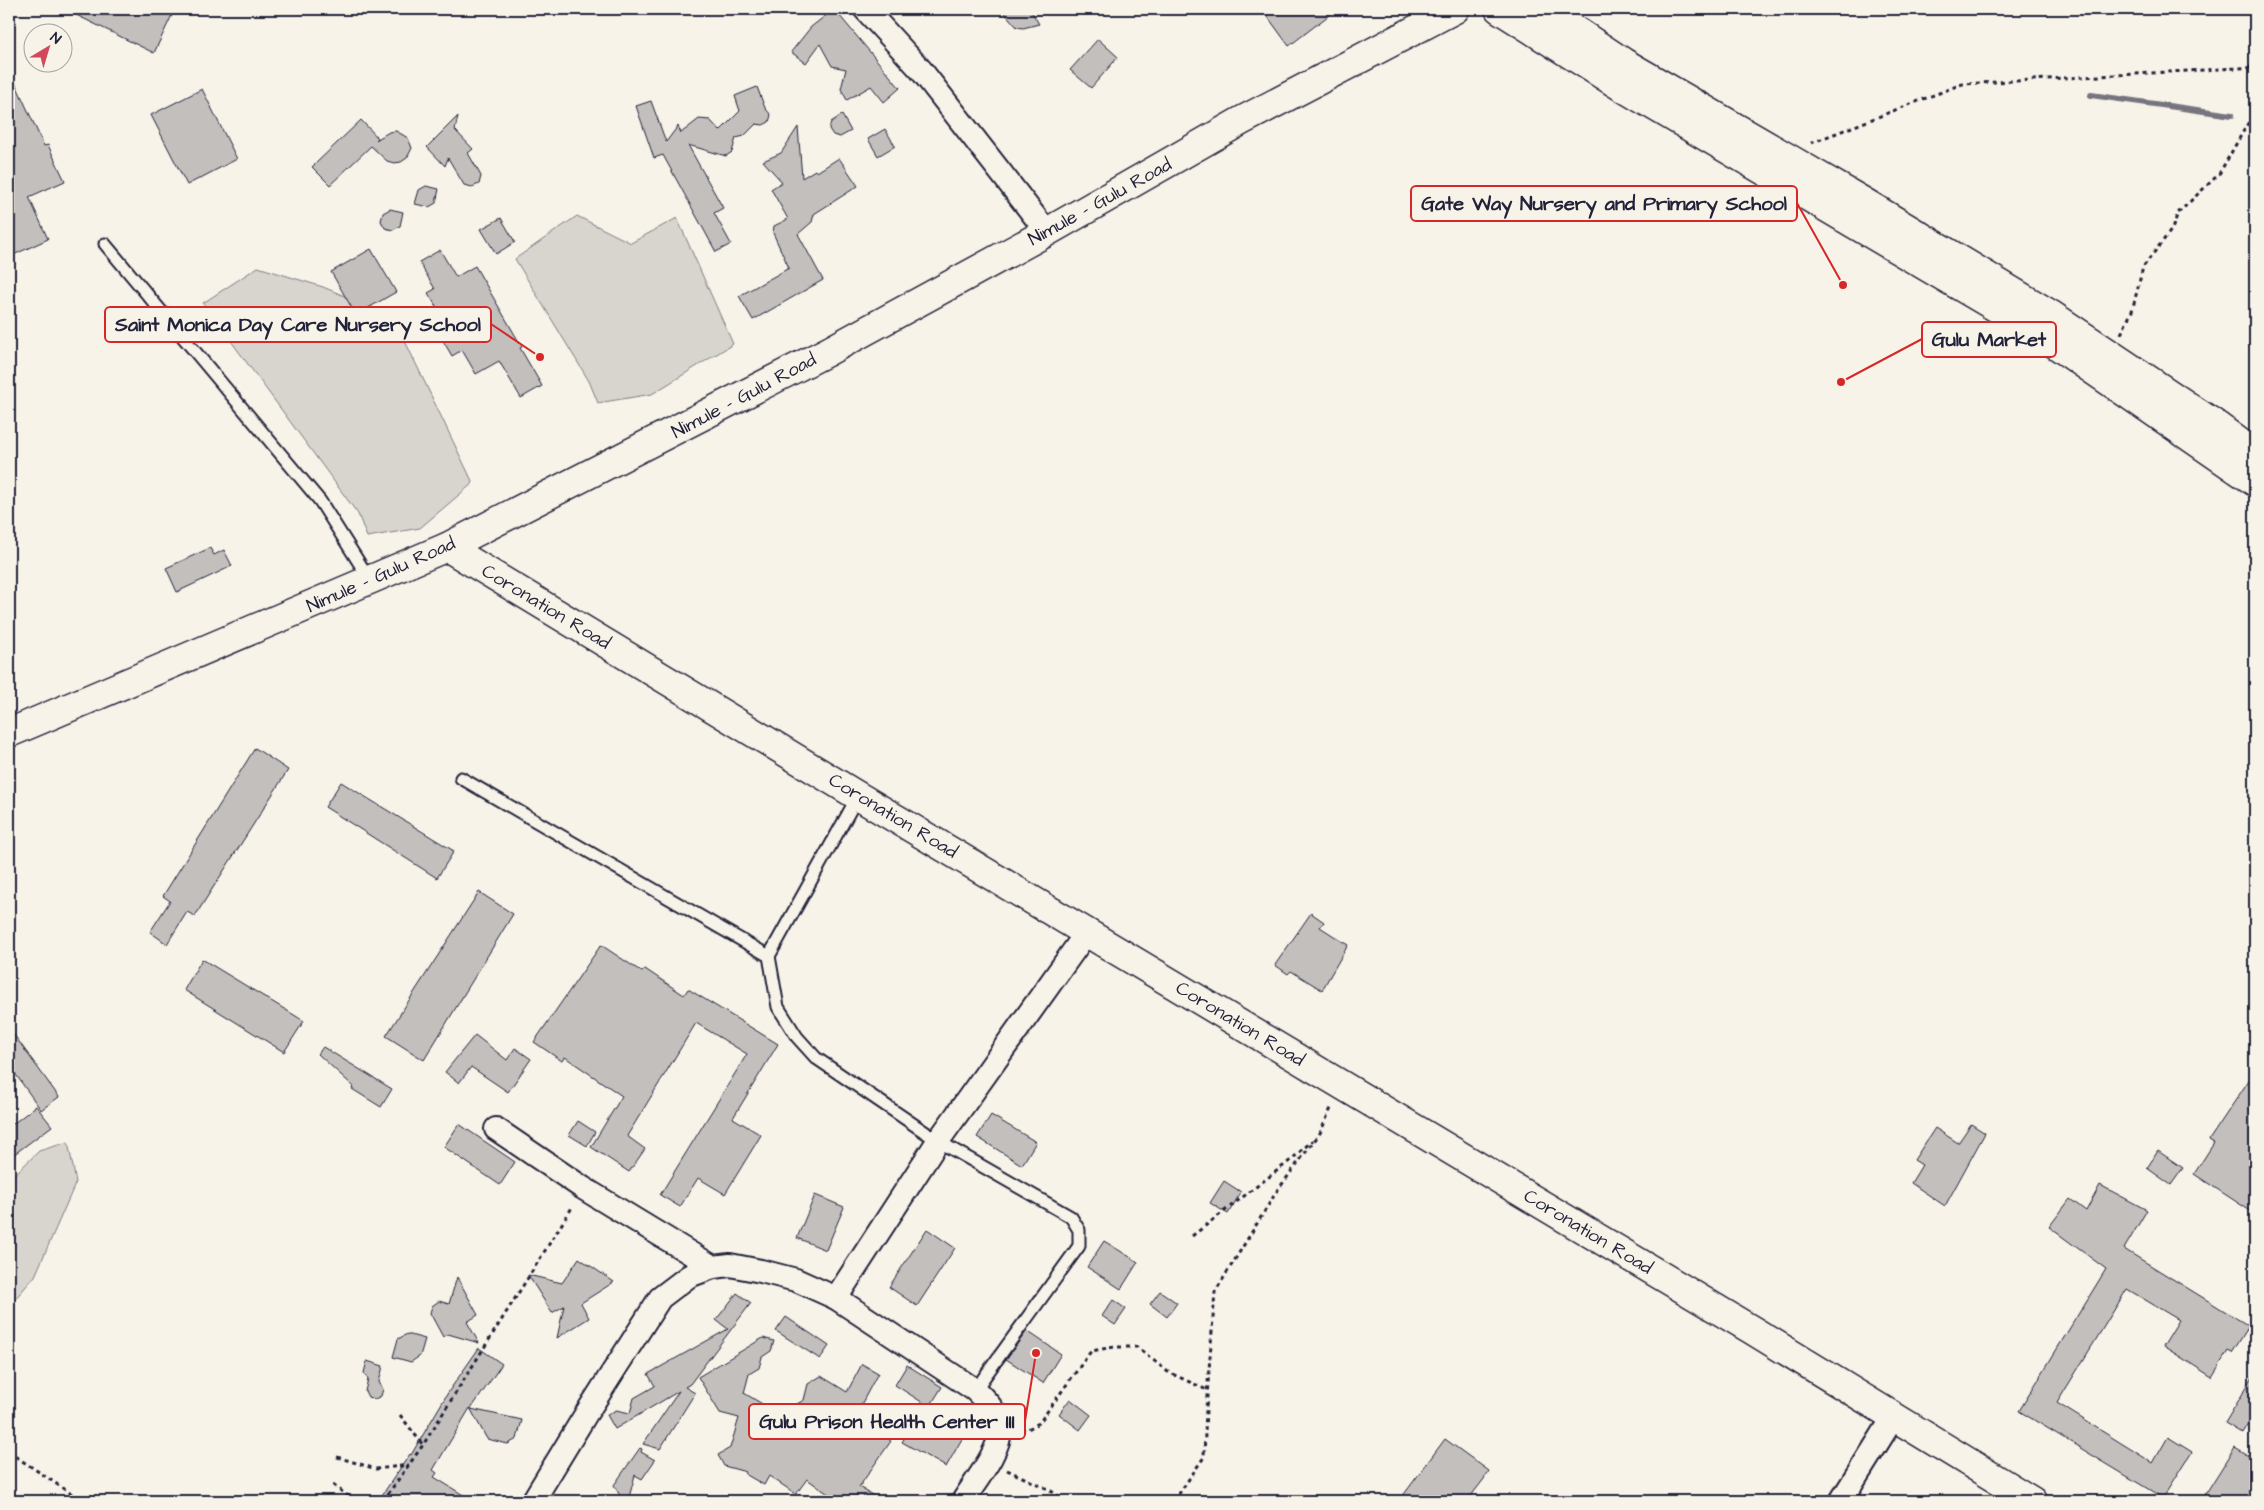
<svg xmlns="http://www.w3.org/2000/svg" width="2264" height="1510" font-family="'Architects Daughter',sans-serif">
<style>
.green{fill:#d8d5cf;stroke:#7d7c85}
.lines{fill:none;stroke-linecap:round;stroke-linejoin:round}
.stream{stroke:#76747f;stroke-width:6}
.building{fill:#c2bfbd;stroke:#22223b}
.service-casing{stroke:#22223b;stroke-width:15}
.minor-casing{stroke:#22223b;stroke-width:26}
.tertiary-casing{stroke:#22223b;stroke-width:31}
.secondary-casing{stroke:#22223b;stroke-width:31}
.primary-casing{stroke:#22223b;stroke-width:31}
.path{stroke:#22223b;stroke-width:3;stroke-dasharray:4 4;stroke-linecap:butt}
.service{stroke:#f7f3e8;stroke-width:11}
.minor{stroke:#f7f3e8;stroke-width:22}
.tertiary{stroke:#f7f3e8;stroke-width:28}
.secondary{stroke:#f7f3e8;stroke-width:28}
.primary{stroke:#f7f3e8;stroke-width:28}
.labels{text-anchor:middle;dominant-baseline:central;stroke-width:4;stroke-linejoin:round;paint-order:stroke}
.street-label{font-size:19px;fill:#22223b;stroke:#f7f3e8}
.leader{fill:none;stroke:#d62828;stroke-width:2}
.callout-dot{fill:#d62828;stroke:#f7f3e8;stroke-width:2}
.callout{fill:#f7f3e8;stroke:#d62828;stroke-width:2}
.callout-label{font-size:20px;text-anchor:middle;font-weight:bold;fill:#22223b}
</style>
<rect width="100%" height="100%" fill="#f7f3e8"/>
<filter id="ink" filterUnits="userSpaceOnUse"><feTurbulence type="fractalNoise" baseFrequency=".02" numOctaves="2"/><feDisplacementMap in="SourceGraphic" scale="10" xChannelSelector="R" yChannelSelector="G"/><feConvolveMatrix kernelMatrix="1 2 1 2 8 2 1 2 1" color-interpolation-filters="sRGB"/></filter>
<g filter="url(#ink)">
<g class="green">
<polygon points="577,216 631,243 677,218 733,344 652,394 598,403 589,381 515,259"/>
<polygon points="258,267 323,287 393,316 473,483 420,528 367,537 358,514 203,303"/>
<polygon points="68,1142 76,1182 35,1276 9,1306 9,1183 10,1179 39,1151"/>
</g>
<g class="lines">
<polyline class="stream" points="2091,95 2232,115"/>
</g>
<g class="building">
<polygon points="64,9 159,9 172,15 154,53"/>
<polygon points="834,9 900,88 884,102 871,86 847,100 841,89 846,69 832,66 820,44 806,63 791,52 811,27"/>
<polygon points="1001,9 1030,9 1039,24 1023,28 1017,27"/>
<polygon points="1262,9 1337,9 1289,46"/>
<polygon points="1098,39 1118,57 1091,88 1070,70"/>
<polygon points="9,69 44,146 48,145 65,181 29,197 48,239 9,257"/>
<polygon points="757,87 765,108 771,115 769,122 763,125 756,124 744,136 736,138 732,152 726,156 688,145 723,208 714,213 731,244 716,252 663,155 654,158 636,106 651,101 666,142 678,126 681,133 699,119 710,120 720,131 740,111 735,96"/>
<polygon points="202,89 237,159 187,185 151,115"/>
<polygon points="842,115 851,131 840,137 833,135 829,129 831,122"/>
<polygon points="458,116 455,130 473,149 468,153 481,176 479,184 472,187 464,185 448,158 445,166 427,147"/>
<polygon points="361,120 378,138 376,140 389,132 396,131 408,138 412,148 407,158 401,162 394,163 387,161 371,146 330,185 312,167"/>
<polygon points="798,127 802,178 815,170 817,172 839,158 858,186 814,214 812,222 798,234 823,280 753,320 739,296 789,268 773,233 774,226 788,219 771,189 782,182 763,161 781,153"/>
<polygon points="885,129 895,146 878,156 868,139"/>
<polygon points="426,186 439,189 436,203 429,207 415,204 419,190"/>
<polygon points="390,209 403,212 400,226 393,230 385,228 381,221 383,213"/>
<polygon points="501,218 515,242 496,254 481,229"/>
<polygon points="371,249 396,292 356,315 331,272"/>
<polygon points="440,250 456,277 475,266 522,347 520,348 542,386 521,398 499,361 476,374 462,350 452,356 431,320 441,314 428,293 435,289 419,262"/>
<polygon points="210,548 214,555 224,550 232,566 177,592 166,568"/>
<polygon points="255,748 288,770 195,916 187,912 167,944 150,932 170,901 163,896"/>
<polygon points="341,782 454,851 437,878 325,807"/>
<polygon points="479,892 513,914 424,1060 386,1036"/>
<polygon points="1311,913 1324,922 1320,927 1348,945 1322,990 1291,971 1288,974 1275,965"/>
<polygon points="601,945 642,972 645,969 684,995 688,989 778,1044 733,1118 761,1135 725,1194 698,1178 680,1207 660,1195 747,1054 696,1023 627,1136 645,1149 629,1172 591,1147 622,1096 565,1057 562,1061 534,1042"/>
<polygon points="202,959 304,1021 284,1052 184,990"/>
<polygon points="9,1028 59,1097 41,1110 9,1065"/>
<polygon points="475,1035 507,1060 515,1048 531,1059 508,1092 471,1067 459,1083 445,1072"/>
<polygon points="323,1047 392,1089 381,1107 352,1089 353,1086 318,1054"/>
<polygon points="2255,1071 2255,1214 2194,1174 2214,1143 2209,1140"/>
<polygon points="36,1106 52,1126 9,1158 9,1127"/>
<polygon points="991,1115 1036,1142 1022,1165 977,1137"/>
<polygon points="578,1121 595,1132 587,1146 569,1135"/>
<polygon points="459,1124 515,1162 500,1185 444,1147"/>
<polygon points="1971,1124 1985,1133 1945,1206 1911,1183 1922,1165 1914,1160 1935,1128 1958,1143"/>
<polygon points="2158,1151 2183,1168 2171,1185 2147,1168"/>
<polygon points="1224,1181 1241,1192 1228,1214 1210,1203"/>
<polygon points="2100,1185 2147,1210 2124,1249 2249,1326 2232,1353 2228,1351 2212,1377 2163,1346 2179,1320 2127,1289 2057,1403 2153,1463 2168,1437 2192,1452 2163,1498 2019,1411 2106,1269 2049,1227 2070,1199 2086,1211"/>
<polygon points="815,1195 844,1207 826,1250 797,1238"/>
<polygon points="927,1229 955,1248 917,1306 889,1287"/>
<polygon points="1104,1241 1138,1262 1121,1289 1087,1267"/>
<polygon points="579,1258 614,1282 581,1303 589,1318 557,1338 564,1306 552,1313 528,1275 562,1283"/>
<polygon points="457,1277 478,1315 467,1322 479,1343 448,1334 443,1337 430,1313 432,1306 439,1301 449,1304"/>
<polygon points="1160,1291 1177,1303 1167,1317 1150,1304"/>
<polygon points="737,1293 751,1303 690,1384 685,1387 695,1393 660,1449 643,1444 679,1391 615,1429 607,1415 616,1410 630,1413 634,1398 655,1386 648,1374 728,1329 716,1320"/>
<polygon points="1113,1300 1126,1309 1115,1325 1102,1316"/>
<polygon points="786,1317 829,1346 820,1359 776,1331"/>
<polygon points="1027,1331 1061,1354 1043,1383 1006,1359"/>
<polygon points="407,1334 425,1339 420,1356 411,1362 393,1357 398,1339"/>
<polygon points="763,1338 774,1341 771,1351 762,1357 759,1368 749,1374 744,1393 779,1414 804,1400 808,1384 821,1376 847,1392 862,1364 878,1373 855,1416 891,1441 859,1487 882,1501 838,1501 807,1479 796,1494 769,1476 764,1485 745,1474 746,1472 724,1466 718,1455 730,1448 739,1418 720,1413 698,1377"/>
<polygon points="479,1348 502,1364 471,1409 522,1420 517,1439 508,1444 487,1439 470,1408 433,1470 437,1473 434,1477 473,1501 378,1501 410,1454 411,1455 449,1391"/>
<polygon points="367,1361 383,1366 379,1382 383,1389 381,1396 375,1399 368,1397 365,1391 368,1379 364,1373"/>
<polygon points="907,1365 942,1387 932,1403 946,1413 943,1417 967,1430 946,1467 902,1442 925,1404 895,1385"/>
<polygon points="2255,1373 2255,1414 2243,1434 2225,1423"/>
<polygon points="1070,1399 1091,1415 1080,1430 1059,1414"/>
<polygon points="1445,1439 1489,1471 1484,1479 1467,1501 1399,1501"/>
<polygon points="2235,1447 2255,1459 2255,1501 2201,1501"/>
<polygon points="640,1448 642,1449 641,1452 655,1460 642,1479 635,1475 628,1501 623,1501 614,1485"/>
</g>
<g class="lines">
<g class="service-casing">
<g id="service">
<polyline points="105,244 320,501 370,580"/>
<polyline points="461,778 769,956"/>
<polyline points="858,796 769,956 778,1007 797,1037 816,1058 938,1141 1071,1217 1079,1230 1079,1246 975,1390"/>
</g>
</g>
<g class="minor-casing">
<g id="minor">
<polyline points="865,9 921,70 1047,232"/>
<polyline points="496,1129 583,1188 713,1267"/>
<polyline points="836,1298 938,1141 1087,932"/>
<path d="M533,1501l53,-87 74,-116 29,-22 24,-9 17,-2 31,6 35,9 40,18 139,92c9,9 25,24 25,39 1,21 -26,54 -37,72"/>
<polyline points="1841,1501 1893,1418"/>
</g>
</g>
<g class="tertiary-casing">
<g id="tertiary">
<polyline points="1499,9 1620,86 2039,333 2255,482"/>
<polyline points="1543,9 1623,62 1864,202 2050,314 2216,425 2255,454"/>
</g>
</g>
<g class="secondary-casing">
<polyline id="secondary" points="447,547 858,796 1752,1330 2032,1501"/>
</g>
<g class="primary-casing">
<polyline id="primary" points="9,733 447,547 827,352 1047,232 1241,121 1455,9"/>
</g>
<g class="path">
<polyline points="1811,143 1962,84 2255,67"/>
<polyline points="2121,334 2132,311 2143,267 2172,229 2178,213 2219,174 2255,111"/>
<polyline points="1192,1236 1291,1160 1313,1140"/>
<polyline points="400,1415 423,1445"/>
<polyline points="1021,1429 1026,1430 1039,1423 1091,1351 1114,1347 1137,1347 1168,1372 1207,1390"/>
<polyline points="9,1452 82,1501"/>
<polyline points="337,1457 376,1469 409,1465"/>
<polyline points="1007,1470 1048,1489 1066,1501"/>
<polyline points="333,1485 355,1501"/>
<polyline points="383,1501 423,1445 573,1206"/>
<polyline points="1174,1501 1204,1457 1206,1409 1215,1292 1277,1191 1320,1133 1332,1106"/>
</g>
<use href="#service" class="service"/>
<use href="#minor" class="minor"/>
<use href="#tertiary" class="tertiary"/>
<use href="#secondary" class="secondary"/>
<use href="#primary" class="primary"/>
</g>
</g>
<g class="labels">
<g class="street-label">
<text transform="translate(1100 202) rotate(-29)">Nimule - Gulu Road</text>
<text transform="translate(744 396) rotate(-28)">Nimule - Gulu Road</text>
<text transform="translate(381 575) rotate(-24)">Nimule - Gulu Road</text>
<text transform="translate(546 607) rotate(31)">Coronation Road</text>
<text transform="translate(893 816) rotate(31)">Coronation Road</text>
<text transform="translate(1240 1024) rotate(31)">Coronation Road</text>
<text transform="translate(1588 1232) rotate(31)">Coronation Road</text>
</g>
</g>
<path class="leader" d="M1843 285L1797 203M540 357L491 324M1841 382L1922 339M1036 1353L1025 1421"/>
<g class="callout-dot">
<circle cx="1843" cy="285" r="5"/>
<circle cx="540" cy="357" r="5"/>
<circle cx="1841" cy="382" r="5"/>
<circle cx="1036" cy="1353" r="5"/>
</g>
<g class="callout">
<rect x="1411" y="186" width="386" height="35" rx="5"/>
<rect x="105" y="307" width="386" height="35" rx="5"/>
<rect x="1922" y="322" width="134" height="35" rx="5"/>
<rect x="749" y="1404" width="276" height="35" rx="5"/>
</g>
<g class="callout-label">
<text x="1604" y="210">Gate Way Nursery and Primary School</text>
<text x="298" y="331">Saint Monica Day Care Nursery School</text>
<text x="1989" y="346">Gulu Market</text>
<text x="887" y="1428">Gulu Prison Health Center III</text>
</g>
<rect width="2264" height="1510" fill="none" stroke="#f7f3e8" stroke-width="30"/>
<rect x="15" y="15" width="2234" height="1480" fill="none" stroke="#22223b" stroke-width="2" filter="url(#ink)"/>
<g transform="translate(48 48) rotate(38)"><circle r="24" fill="#f7f3e8" stroke="#a29fa3"/>
<path d="M0-4L9 19L0 12L-9 19Z" fill="#d1495b"/>
<text y="-8" font-size="14" font-weight="bold" text-anchor="middle" fill="#22223b">N</text>
</g>
</svg>
